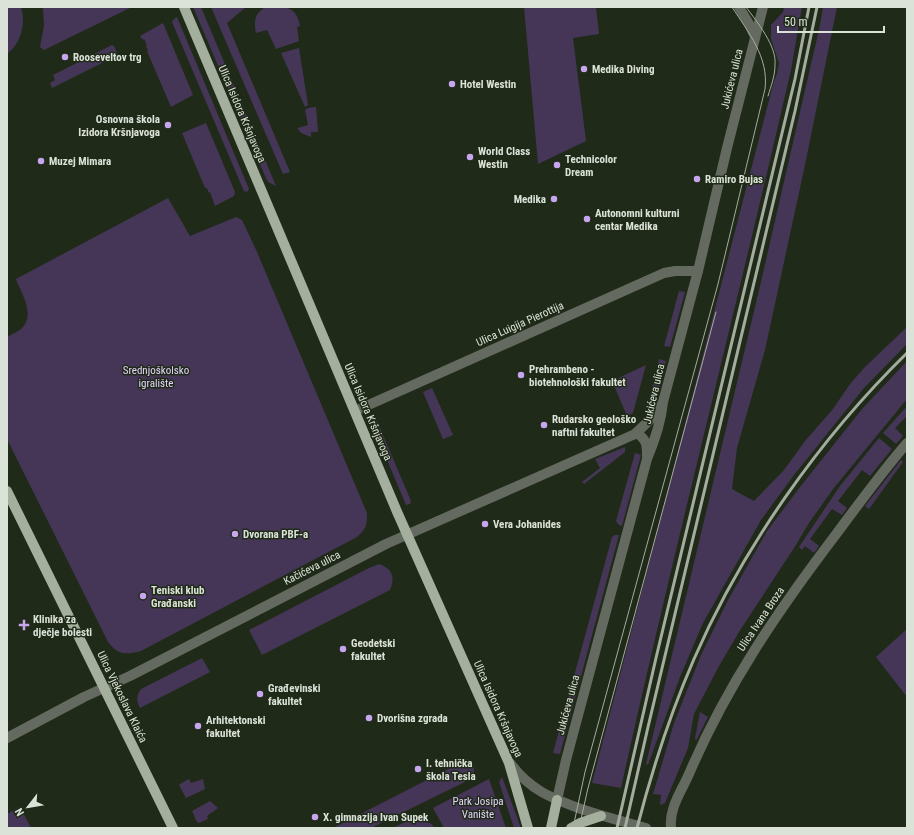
<svg xmlns="http://www.w3.org/2000/svg" width="914" height="835" font-family="'Roboto Condensed',sans-serif">
<style>
.green{fill:#453657}
.lines{fill:none;stroke-linecap:round;stroke-linejoin:round}
.minor{stroke:#656a61;stroke-width:10}
.major{stroke:#a4af9d;stroke-width:10}
.tram{stroke:#a4ac9f;stroke-width:1}
.rail{stroke:#a4ac9f;stroke-width:3}
.poi-dot{fill:#c7a6ef;stroke:#1f2a18;stroke-width:1.5}
.labels{text-anchor:middle;dominant-baseline:central;stroke-width:3;stroke-linejoin:round;paint-order:stroke}
.poi-label{font-size:11px;font-weight:bold;fill:#dbe2d7;stroke:#1f2a18;text-anchor:start}
.street-label{font-size:11px;fill:#dbe2d7;stroke:#1f2a18}
.park-label{font-size:11px;fill:#e4d3fb;stroke:#1f2a18}
</style>
<rect width="100%" height="100%" fill="#1f2a18"/>
<g class="green">
<path d="M7,7h14c5,17 0,36 -14,47z"/>
<polygon points="43,7 132,7 44,50 40,47 44,26"/>
<polygon points="193,7 201,7 276,186 268,182 265,176"/>
<polygon points="211,7 246,7 227,23 290,172 283,174"/>
<path d="M265,7c18,0 31,-3 35,19l-3,1 2,14 -23,8 -9,-19 -11,3c-2,-12 -2,-18 9,-26z"/>
<polygon points="524,7 596,7 599,34 573,38 586,141 538,164"/>
<path d="M784,7h18l-11,63c-55,240 -117,478 -170,718l-29,-5 182,-702 3,-7 2,-11 -8,-24v-14l12,-13z"/>
<polygon points="823,7 837,7 805,165 765,350 737,448 732,489 754,501 784,470 805,441 833,409 850,384 865,367 907,327 907,344 864,388 794,475 761,520 703,623 680,677 648,765 646,764 760,286 820,25"/>
<polygon points="177,17 249,189 247,192 244,191 243,189 172,22 174,19"/>
<polygon points="163,23 193,95 171,107 147,51 148,51 146,46 147,45 144,39 143,40 140,36"/>
<polygon points="112,45 114,46 118,55 52,88 50,83 55,80 53,75"/>
<polygon points="299,48 308,105 305,107 281,53"/>
<polygon points="316,107 318,132 311,132 311,137 301,133 297,128 308,125 305,110 308,108"/>
<polygon points="206,123 235,192 234,196 215,206 210,192 209,193 207,188 205,188 182,133"/>
<path d="M168,198l22,38 46,-19 6,3 15,32 110,261c0,13 -1,16 -10,24l-216,114c-16,4 -23,4 -33,-9l-101,-203v-102c5,-3 13,-6 16,-10 12,-14 -2,-34 -7,-48z"/>
<polygon points="679,291 685,292 670,347 664,346"/>
<path d="M659,359l7,2c-5,17 -7,42 -21,54z"/>
<polygon points="907,361 907,399 833,489 809,523 794,548 739,632 719,666 694,714 688,748 665,803 660,805 661,795 653,794 674,723 701,655 728,600 767,531 800,487 862,409"/>
<polygon points="646,365 633,413 627,416 612,381"/>
<polygon points="432,388 453,435 443,439 423,392"/>
<polygon points="907,406 907,416 895,428 903,436 896,444 883,433"/>
<polygon points="369,417 377,421 411,501 410,504 406,505"/>
<polygon points="879,438 892,449 870,476 862,470 838,501 847,508 842,515 832,509 810,539 819,546 814,553 805,546 802,550 799,547 840,486"/>
<polygon points="625,447 625,452 584,484 582,482 600,468 595,459"/>
<polygon points="635,453 641,455 622,526 619,525 616,521"/>
<polygon points="901,460 903,462 869,509 865,506"/>
<polygon points="615,535 619,535 560,754 553,753 612,537"/>
<path d="M379,564c14,5 16,13 11,26l-128,65 -13,-25 120,-62z"/>
<polygon points="907,629 907,697 876,657"/>
<path d="M202,658l8,14 -70,36c-4,-8 -4,-12 1,-19z"/>
<polygon points="700,712 708,717 696,741 695,738"/>
<path d="M468,759c8,4 6,12 5,19l-102,50h-38z"/>
<polygon points="502,777 521,828 514,828 499,782"/>
<polygon points="189,779 191,783 203,779 205,789 186,798 179,785 180,784"/>
<polygon points="489,779 506,828 444,828 433,808"/>
<polygon points="210,801 218,808 207,816 208,819 199,823 197,822 192,811"/>
<polygon points="20,807 31,828 7,828 7,814"/>
<polygon points="419,816 434,826 429,828 392,828"/>
</g>
<g class="lines">
<g class="minor">
<polyline points="739,7 749,24 755,37"/>
<polyline points="355,411 664,273 675,271 698,271"/>
<path d="M635,434h3c9,6 9,12 9,22"/>
<polyline points="7,738 84,697 130,676 386,544 635,434 654,416 662,404"/>
<path d="M510,763c20,27 41,35 71,46 21,7 43,13 65,19"/>
<path d="M557,800l9,-40 81,-301c8,-19 14,-36 16,-57l35,-131 29,-123 36,-141"/>
<path d="M671,828c-2,-20 10,-36 18,-54 37,-87 88,-162 145,-237 24,-32 47,-64 73,-94"/>
</g>
<g class="major">
<polyline points="184,7 398,514 509,763 528,828"/>
<polyline points="7,491 173,828"/>
<polyline points="551,828 557,800"/>
<polyline points="571,828 580,823 601,816"/>
</g>
<g class="tram">
<path d="M746,7c11,15 31,39 29,58 0,11 -4,21 -7,31"/>
<path d="M573,828l12,-56 133,-488 47,-195c4,-32 -17,-57 -33,-82"/>
<polyline points="579,828 588,788 716,312"/>
</g>
<g class="rail">
<polyline points="617,828 656,658 795,79 809,7"/>
<polyline points="625,828 648,727 795,111 817,7"/>
<path d="M637,828c15,-58 33,-114 57,-169 49,-112 126,-221 213,-306"/>
</g>
</g>
<g class="poi-dot">
<circle cx="65" cy="57" r="4"/>
<circle cx="584" cy="69" r="4"/>
<circle cx="452" cy="84" r="4"/>
<circle cx="168" cy="125" r="4"/>
<circle cx="470" cy="157" r="4"/>
<circle cx="41" cy="161" r="4"/>
<circle cx="557" cy="165" r="4"/>
<circle cx="697" cy="179" r="4"/>
<circle cx="554" cy="199" r="4"/>
<circle cx="587" cy="219" r="4"/>
<circle cx="521" cy="375" r="4"/>
<circle cx="544" cy="425" r="4"/>
<circle cx="485" cy="524" r="4"/>
<circle cx="235" cy="534" r="4"/>
<circle cx="143" cy="596" r="4"/>
<path d="M22 619h4v4h4v4h-4v4h-4v-4h-4v-4h4z"/>
<circle cx="343" cy="649" r="4"/>
<circle cx="260" cy="694" r="4"/>
<circle cx="369" cy="718" r="4"/>
<circle cx="198" cy="726" r="4"/>
<circle cx="418" cy="769" r="4"/>
<circle cx="315" cy="817" r="4"/>
</g>
<g class="labels">
<g class="poi-label">
<text x="73" y="57">Rooseveltov trg</text>
<text x="592" y="69">Medika Diving</text>
<text x="460" y="84">Hotel Westin</text>
<text x="160" y="119" text-anchor="end">Osnovna škola<tspan x="160" dy="13">Izidora Kršnjavoga</tspan></text>
<text x="478" y="151">World Class<tspan x="478" dy="13">Westin</tspan></text>
<text x="565" y="159">Technicolor<tspan x="565" dy="13">Dream</tspan></text>
<text x="49" y="161">Muzej Mimara</text>
<text x="705" y="179">Ramiro Bujas</text>
<text x="546" y="199" text-anchor="end">Medika</text>
<text x="595" y="213">Autonomni kulturni<tspan x="595" dy="13">centar Medika</tspan></text>
<text x="529" y="369">Prehrambeno -<tspan x="529" dy="13">biotehnološki fakultet</tspan></text>
<text x="552" y="419">Rudarsko geološko<tspan x="552" dy="13">naftni fakultet</tspan></text>
<text x="493" y="524">Vera Johanides</text>
<text x="243" y="534">Dvorana PBF-a</text>
<text x="151" y="590">Teniski klub<tspan x="151" dy="13">Građanski</tspan></text>
<text x="33" y="619">Klinika za<tspan x="33" dy="13">dječje bolesti</tspan></text>
<text x="351" y="643">Geodetski<tspan x="351" dy="13">fakultet</tspan></text>
<text x="268" y="688">Građevinski<tspan x="268" dy="13">fakultet</tspan></text>
<text x="377" y="718">Dvorišna zgrada</text>
<text x="206" y="720">Arhitektonski<tspan x="206" dy="13">fakultet</tspan></text>
<text x="426" y="763">I. tehnička<tspan x="426" dy="13">škola Tesla</tspan></text>
<text x="323" y="817">X. gimnazija Ivan Supek</text>
</g>
<g class="street-label">
<text transform="translate(732 79) rotate(-76)">Jukićeva ulica</text>
<text transform="translate(242 114) rotate(67)">Ulica Isidora Kršnjavoga</text>
<text transform="translate(520 324) rotate(-24)">Ulica Luigija Pierottija</text>
<text transform="translate(654 394) rotate(-77)">Jukićeva ulica</text>
<text transform="translate(368 412) rotate(67)">Ulica Isidora Kršnjavoga</text>
<text transform="translate(312 568) rotate(-27)">Kačićeva ulica</text>
<text transform="translate(761 619) rotate(-56)">Ulica Ivana Broza</text>
<text transform="translate(122 697) rotate(64)">Ulica Vjekoslava Klaića</text>
<text transform="translate(568 705) rotate(-75)">Jukićeva ulica</text>
<text transform="translate(498 709) rotate(66)">Ulica Isidora Kršnjavoga</text>
</g>
<g class="park-label">
<text x="156" y="370">Srednjoškolsko<tspan x="156" dy="13">igralište</tspan></text>
<text x="478" y="801">Park Josipa<tspan x="478" dy="13">Vanište</tspan></text>
</g>
</g>
<rect width="914" height="835" fill="none" stroke="#dbe2d7" stroke-width="16"/>
<g transform="translate(28 807) rotate(239)" stroke="#1f2a18" stroke-width="3" paint-order="stroke">
<path d="M0-3L7 15L0 10L-7 15Z" fill="#dbe2d7"/>
<text y="-6" font-size="11" font-weight="bold" text-anchor="middle" fill="#dbe2d7">N</text>
</g>
<path d="M778 26v6h106v-6" fill="none" stroke="#dbe2d7" stroke-width="2"/>
<text x="784" y="26" font-size="12" fill="#dbe2d7" stroke="#1f2a18" stroke-width="3" paint-order="stroke">50 m</text>
</svg>
